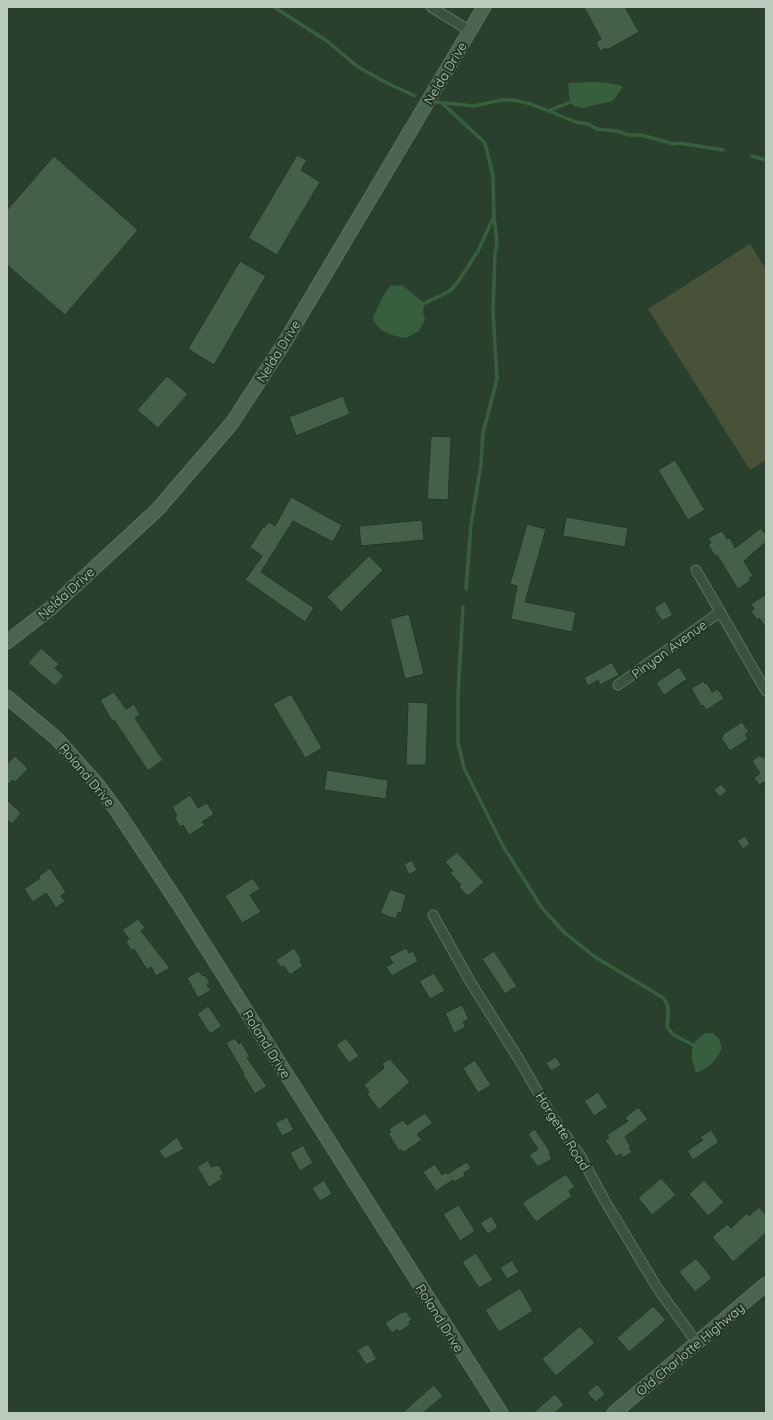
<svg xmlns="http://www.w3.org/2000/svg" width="773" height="1420" font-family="Quicksand,sans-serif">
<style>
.green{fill:#475239}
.water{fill:#375e3d}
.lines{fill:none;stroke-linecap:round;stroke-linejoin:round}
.stream{stroke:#375e3d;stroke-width:3.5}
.building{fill:#456049;stroke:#243827}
.street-casing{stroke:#5e7161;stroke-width:11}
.secondary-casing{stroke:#5e7161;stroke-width:15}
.street{stroke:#3d5140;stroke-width:9}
.secondary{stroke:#4b6450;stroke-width:13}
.labels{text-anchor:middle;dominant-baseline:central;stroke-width:4;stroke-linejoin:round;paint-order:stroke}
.street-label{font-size:13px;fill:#bacbbd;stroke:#223625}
</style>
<rect width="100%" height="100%" fill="#29412c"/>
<polygon class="green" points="750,244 766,269 766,460 750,470 648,309"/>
<g class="water">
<path d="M568,83c16,0 40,-3 55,4l-10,14 -31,7 -8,-2 -4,-4z"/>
<path d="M402,285l22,18 -1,9 2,8 -6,11 -13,7c-13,-2 -29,-6 -33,-20l10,-22 7,-10z"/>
<path d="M706,1033h7l6,6 3,9c-6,13 -12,19 -26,25 -5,-16 -9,-30 10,-40z"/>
</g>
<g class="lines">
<g class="stream">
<polyline points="274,7 327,41 358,67 387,83 415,96"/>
<polyline points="437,102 473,106 502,100 514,100 531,104 576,122 588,124 597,129 617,131 628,135 641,135 674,144 679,143 723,150"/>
<polyline points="442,103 485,143 493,176 494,216 497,244 495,252 493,312 497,379 483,433 481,464 471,525 466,589"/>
<polyline points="548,111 573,101"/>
<polyline points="752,156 766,160"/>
<polyline points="421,305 450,291 458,282 478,251 494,216"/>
<path d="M463,607l-5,87v49l6,25 39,78 39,62 23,25 30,24 67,40c9,8 6,20 5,30l7,8 23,12"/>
</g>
</g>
<g class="building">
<polygon points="584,7 625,7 639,32 607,50 606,48 600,51 596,42 601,39"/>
<polygon points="297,155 307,160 301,170 320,182 277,255 248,238"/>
<polygon points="54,156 138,230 65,315 7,265 7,210"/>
<polygon points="240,261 266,276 214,365 188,349"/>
<polygon points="167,376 188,394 158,428 137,410"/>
<polygon points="343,396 350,414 296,436 289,417"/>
<polygon points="431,436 451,437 448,500 427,499"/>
<polygon points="675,460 705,510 688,520 658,470"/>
<polygon points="291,497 342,525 333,542 293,521 261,572 314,608 305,622 245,580 262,556 250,547 263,527 264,528 269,522 275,526"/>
<polygon points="566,517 628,528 625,547 563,536"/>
<polygon points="422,520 424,540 361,546 359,526"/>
<polygon points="527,524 546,529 525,602 576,612 572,632 511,619 517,586 510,584"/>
<polygon points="761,528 766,535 766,542 744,561 753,576 749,578 751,580 738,589 717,555 715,556 708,545 711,543 708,538 722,531 727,539 730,538 735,548"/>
<polygon points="369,556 383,570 341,612 327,597"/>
<polygon points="766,594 766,628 759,618 757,620 751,611 754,609 751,604"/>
<polygon points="665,601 673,615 662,621 654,608"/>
<polygon points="409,614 424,674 405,679 390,619"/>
<polygon points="41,648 59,664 55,668 64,676 55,686 28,663"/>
<polygon points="612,662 619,675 600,685 598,680 588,686 584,678"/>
<polygon points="679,667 687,679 664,695 656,683"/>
<polygon points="704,681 705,684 707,683 712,692 718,689 724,699 706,710 703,705 701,706 691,688"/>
<polygon points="114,692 126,709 134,704 140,715 135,718 163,760 148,771 114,720 112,721 100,700"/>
<polygon points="291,694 322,748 305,758 273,704"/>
<polygon points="408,702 428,703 426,765 406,765"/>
<polygon points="742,722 749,732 745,734 748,739 730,751 721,738 724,735 723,734"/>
<polygon points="760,755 762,758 766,756 766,781 759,785 754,778 760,773 752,761"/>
<polygon points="15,756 28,769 15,782 13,780 7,785 7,764"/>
<polygon points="327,770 388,780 386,799 324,790"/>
<polygon points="721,784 727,791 720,797 714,790"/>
<polygon points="190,795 198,808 207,803 214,814 202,822 205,825 189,835 183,825 180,827 175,818 177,816 172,807"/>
<polygon points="7,800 21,813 12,824 7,819"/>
<polygon points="745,836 750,844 743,849 737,841"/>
<polygon points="457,852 484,882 469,895 466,895 459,887 461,885 450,873 453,871 445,862"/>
<polygon points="412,860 417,870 409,875 404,864"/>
<polygon points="50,868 66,892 61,896 65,901 56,908 46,893 33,902 24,889 40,878 39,876"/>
<polygon points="253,878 260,889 250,895 261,912 242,923 225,896"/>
<polygon points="390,889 406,895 401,913 398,912 396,919 380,913"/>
<polygon points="138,919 145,928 141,931 170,968 156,976 151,967 147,970 134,949 132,951 126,942 129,939 122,930"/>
<polygon points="294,948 301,959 300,961 303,966 290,975 284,966 281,968 276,960"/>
<polygon points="406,948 409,953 413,951 418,961 392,976 386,967 393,963 389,957"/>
<polygon points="494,951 517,986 505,994 482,959"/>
<polygon points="198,971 203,976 205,975 210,983 207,985 211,990 198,998 187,978"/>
<polygon points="434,973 445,991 430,999 419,981"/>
<polygon points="462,1005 469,1019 463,1022 466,1027 454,1033 445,1013"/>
<polygon points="208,1006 222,1026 210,1034 197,1014"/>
<polygon points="235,1038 239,1044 241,1042 250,1057 247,1058 267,1086 255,1094 243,1075 244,1074 226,1043"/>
<polygon points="346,1038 359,1056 349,1063 336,1045"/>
<polygon points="556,1057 561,1065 551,1071 546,1063"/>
<polygon points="390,1059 410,1082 379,1110 367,1094 369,1092 364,1085 384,1068 382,1063"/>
<polygon points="475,1060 491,1085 478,1093 463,1068"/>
<polygon points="598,1092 608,1107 594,1116 584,1101"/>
<polygon points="638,1107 648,1119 625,1137 631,1147 629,1148 632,1152 623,1158 621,1154 616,1157 605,1140 609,1138 607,1135 628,1121 625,1118"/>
<polygon points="425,1113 433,1123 417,1134 422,1140 404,1152 402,1150 399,1151 388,1133 391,1132 389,1129 403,1120 407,1125"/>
<polygon points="287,1117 294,1130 282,1136 275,1123"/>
<polygon points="535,1129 551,1153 549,1154 552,1159 538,1167 529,1155 538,1149 528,1134"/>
<polygon points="711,1130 719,1142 693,1160 687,1151 703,1140 700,1137"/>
<polygon points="177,1137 184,1149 165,1159 159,1151"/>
<polygon points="303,1145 313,1163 300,1171 290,1153"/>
<polygon points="208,1160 211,1167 219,1165 224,1174 220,1176 222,1179 209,1187 197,1167"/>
<polygon points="467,1162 471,1168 464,1173 465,1176 454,1182 453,1180 436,1191 423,1172 435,1164 442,1175 446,1172 447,1174"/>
<polygon points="566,1174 575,1187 569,1191 572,1196 536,1222 522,1203"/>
<polygon points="661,1178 676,1195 652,1215 638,1198"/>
<polygon points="324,1180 332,1194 320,1201 312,1188"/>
<polygon points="704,1180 724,1202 708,1216 689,1194"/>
<polygon points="459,1205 475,1231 460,1241 443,1214"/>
<polygon points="759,1207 766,1215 766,1233 733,1262 712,1237 727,1224 731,1228 747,1213 749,1216"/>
<polygon points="491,1216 498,1227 488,1234 480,1223"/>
<polygon points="476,1253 493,1280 479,1288 462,1262"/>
<polygon points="696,1258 712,1278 695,1292 679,1272"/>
<polygon points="512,1260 519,1272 507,1279 500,1268"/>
<polygon points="520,1288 533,1311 499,1332 485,1310"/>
<polygon points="653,1306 666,1320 629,1352 617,1338"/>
<polygon points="406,1311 412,1320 409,1322 410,1325 399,1332 397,1329 392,1333 385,1323 402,1312 403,1313"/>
<polygon points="580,1326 595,1343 556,1376 542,1359"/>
<polygon points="368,1344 377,1359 366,1365 357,1350"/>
<polygon points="597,1384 605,1394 596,1402 587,1393"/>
<polygon points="434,1385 443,1396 423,1413 402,1413"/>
<polygon points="555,1394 564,1405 554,1413 533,1413"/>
</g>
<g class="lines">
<g class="street-casing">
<g id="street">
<polyline points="431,7 470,31"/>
<polyline points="696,570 766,691"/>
<polyline points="618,685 720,612"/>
<polyline points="433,915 471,983 520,1061 551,1115 580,1155 605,1201 658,1289 697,1343"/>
</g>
</g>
<g class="secondary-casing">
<g id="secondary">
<polyline points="7,642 51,608 158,509 232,423 286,340 484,7"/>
<polyline points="7,697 56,738 97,784 117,811 178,903 501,1413"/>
<polyline points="614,1413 766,1284"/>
</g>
</g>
<use href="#street" class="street"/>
<use href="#secondary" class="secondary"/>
</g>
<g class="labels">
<g class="street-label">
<text transform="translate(445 73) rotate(-59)">Nelda Drive</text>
<text transform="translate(278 351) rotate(-58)">Nelda Drive</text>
<text transform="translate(66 593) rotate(-42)">Nelda Drive</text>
<text transform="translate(669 649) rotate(-36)">Pinyan Avenue</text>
<text transform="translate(87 775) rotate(50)">Roland Drive</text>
<text transform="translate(267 1044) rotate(58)">Roland Drive</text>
<text transform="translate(563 1131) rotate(58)">Hargette Road</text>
<text transform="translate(440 1318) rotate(58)">Roland Drive</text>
<text transform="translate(690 1349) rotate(-40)">Old Charlotte Highway</text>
</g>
</g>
<rect width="773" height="1420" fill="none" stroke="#bacbbd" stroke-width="16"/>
</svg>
